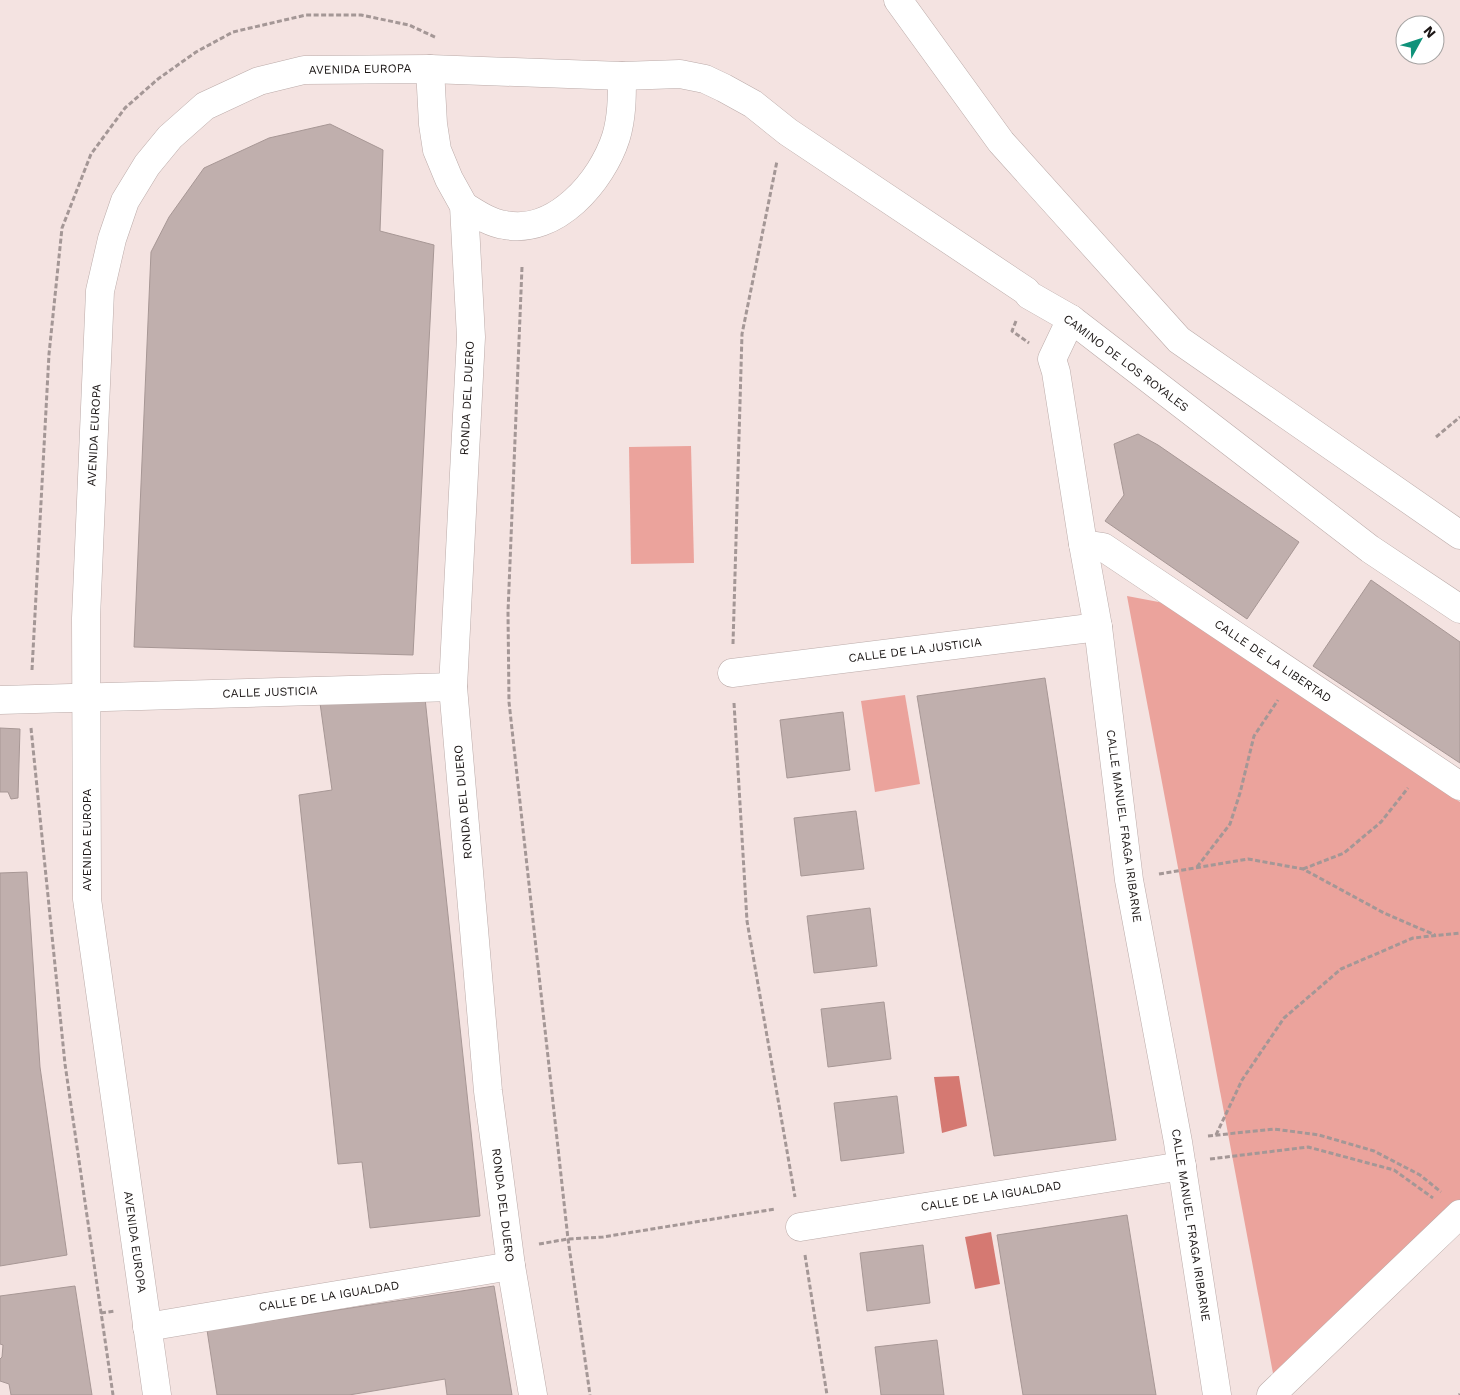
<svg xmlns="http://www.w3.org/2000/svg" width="1460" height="1395" font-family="'Work Sans',sans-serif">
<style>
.green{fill:#eba39c}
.water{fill:#d57972}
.building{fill:#c0afad;stroke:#a79795}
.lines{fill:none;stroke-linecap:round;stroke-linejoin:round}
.street-casing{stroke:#bbaba9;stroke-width:29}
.path{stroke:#a49796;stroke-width:3;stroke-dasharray:5 2.5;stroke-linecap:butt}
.street{stroke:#fff;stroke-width:28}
.labels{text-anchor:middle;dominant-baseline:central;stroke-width:4;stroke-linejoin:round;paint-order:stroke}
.street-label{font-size:12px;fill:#1b1615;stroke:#fff}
</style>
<rect width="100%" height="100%" fill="#f4e3e1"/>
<g class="green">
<polygon points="691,446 694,563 631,564 629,447"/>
<polygon points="1127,596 1164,603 1460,802 1460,1204 1275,1384"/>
<polygon points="905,695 920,784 875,792 861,701"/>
</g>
<g class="water">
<polygon points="959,1076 967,1126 942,1133 934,1077"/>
<polygon points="991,1232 1000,1284 975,1289 965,1237"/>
</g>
<g class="building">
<polygon points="330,124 383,150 380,231 434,245 413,655 134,647 151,252 169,217 204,168 269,138"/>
<polygon points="1138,434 1158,445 1299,542 1247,619 1105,521 1124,495 1114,444"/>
<polygon points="1371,580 1460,642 1460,763 1313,666"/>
<polygon points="1045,678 1116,1140 994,1156 917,696"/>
<polygon points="425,698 480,1216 370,1228 362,1162 338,1164 299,795 332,790 320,703"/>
<polygon points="843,712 850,770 787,778 780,720"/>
<polygon points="0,728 20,729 18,798 11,799 8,792 0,792"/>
<polygon points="856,811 864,869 801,876 794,818"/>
<polygon points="27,872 40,1067 67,1255 0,1266 0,873"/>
<polygon points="870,908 877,966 814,973 807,916"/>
<polygon points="884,1002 891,1059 828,1067 821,1009"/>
<polygon points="897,1096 904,1153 841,1161 834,1103"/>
<polygon points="1127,1215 1156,1395 1023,1395 997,1235"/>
<polygon points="923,1245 930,1303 867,1311 860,1253"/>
<polygon points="75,1286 92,1395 11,1395 9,1384 0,1381 0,1359 2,1357 3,1345 0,1344 0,1296"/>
<polygon points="494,1286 512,1395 447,1395 445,1379 349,1395 217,1395 207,1330"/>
<polygon points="937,1340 944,1395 881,1395 875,1347"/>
</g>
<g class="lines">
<g class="street-casing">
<g id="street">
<polyline points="898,0 1001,142 1179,340 1460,535"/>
<polyline points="430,69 433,124 437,150 449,179 464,206 471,337 453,687 488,1091 511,1266 533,1395"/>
<path d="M464,206c13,8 26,17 41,19 51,10 97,-44 111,-88 6,-20 6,-40 6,-61"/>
<polyline points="1071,319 1052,359 1056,372 1083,544 1098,627 1129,880 1178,1142 1217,1395"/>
<polyline points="1083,544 1103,547 1460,786"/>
<polyline points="732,673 1098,627"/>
<polyline points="0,700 453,687"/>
<polyline points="800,1227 1182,1166"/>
<polyline points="147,1327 511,1266"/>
<polyline points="157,1395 87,899 86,618 100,291 112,239 125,201 147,165 170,137 205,106 259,81 304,70 430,69 622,76 680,74 705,79 724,88 753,104 788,132 1026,291 1029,295 1071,319 1370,549 1460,609"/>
<polyline points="1271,1395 1460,1214"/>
</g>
</g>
<g class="path">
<polyline points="522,267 508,612 509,702 568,1239 590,1395"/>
<polyline points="1016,321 1012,331 1029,343"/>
<polyline points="1436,437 1460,417"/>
<polyline points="733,644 742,334 777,161"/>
<polyline points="32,670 49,354 62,228 91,154 125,108 158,79 196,52 233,32 306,15 361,15 409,25 437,38"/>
<polyline points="734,703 747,921 795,1197"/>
<polyline points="31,728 65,1064 113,1395"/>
<polyline points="1197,867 1230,824 1240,793 1254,736 1278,700"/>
<polyline points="1303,869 1344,853 1381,822 1408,788"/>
<polyline points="1159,874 1248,859 1303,869 1384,913 1435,935"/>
<polyline points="1216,1135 1242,1080 1284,1018 1341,969 1413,938 1460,933"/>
<polyline points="1208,1136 1274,1129 1319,1135 1374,1151 1420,1175 1441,1192"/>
<polyline points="1210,1159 1308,1147 1394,1170 1433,1198"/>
<polyline points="539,1244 568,1239 603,1237 775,1209"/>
<polyline points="805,1255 827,1395"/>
<polyline points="101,1313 115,1311"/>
<polyline points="1459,1395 1460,1394"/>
</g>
<use href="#street" class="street"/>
</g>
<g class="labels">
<g class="street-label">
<text transform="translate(360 69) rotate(-1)">AVENIDA EUROPA</text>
<text transform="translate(1126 363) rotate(37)">CAMINO DE LOS ROYALES</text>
<text transform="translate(467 398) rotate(-87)">RONDA DEL DUERO</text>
<text transform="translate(94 435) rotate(-87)">AVENIDA EUROPA</text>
<text transform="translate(915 650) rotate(-7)">CALLE DE LA JUSTICIA</text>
<text transform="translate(1273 661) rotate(34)">CALLE DE LA LIBERTAD</text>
<text transform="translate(270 692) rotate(-2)">CALLE JUSTICIA</text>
<text transform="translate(463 802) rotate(-95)">RONDA DEL DUERO</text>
<text transform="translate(1124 826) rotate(82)">CALLE MANUEL FRAGA IRIBARNE</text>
<text transform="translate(87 840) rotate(-90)">AVENIDA EUROPA</text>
<text transform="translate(991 1196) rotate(-9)">CALLE DE LA IGUALDAD</text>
<text transform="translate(503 1205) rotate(83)">RONDA DEL DUERO</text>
<text transform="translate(1191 1225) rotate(81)">CALLE MANUEL FRAGA IRIBARNE</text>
<text transform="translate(135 1242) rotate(82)">AVENIDA EUROPA</text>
<text transform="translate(329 1296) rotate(-9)">CALLE DE LA IGUALDAD</text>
</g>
</g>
<g transform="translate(1420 40) rotate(50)"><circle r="24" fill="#ffffff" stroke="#a4a2a1"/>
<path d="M0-4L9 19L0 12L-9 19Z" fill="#0f927a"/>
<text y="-8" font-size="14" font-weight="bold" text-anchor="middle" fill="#1b1615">N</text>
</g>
</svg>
